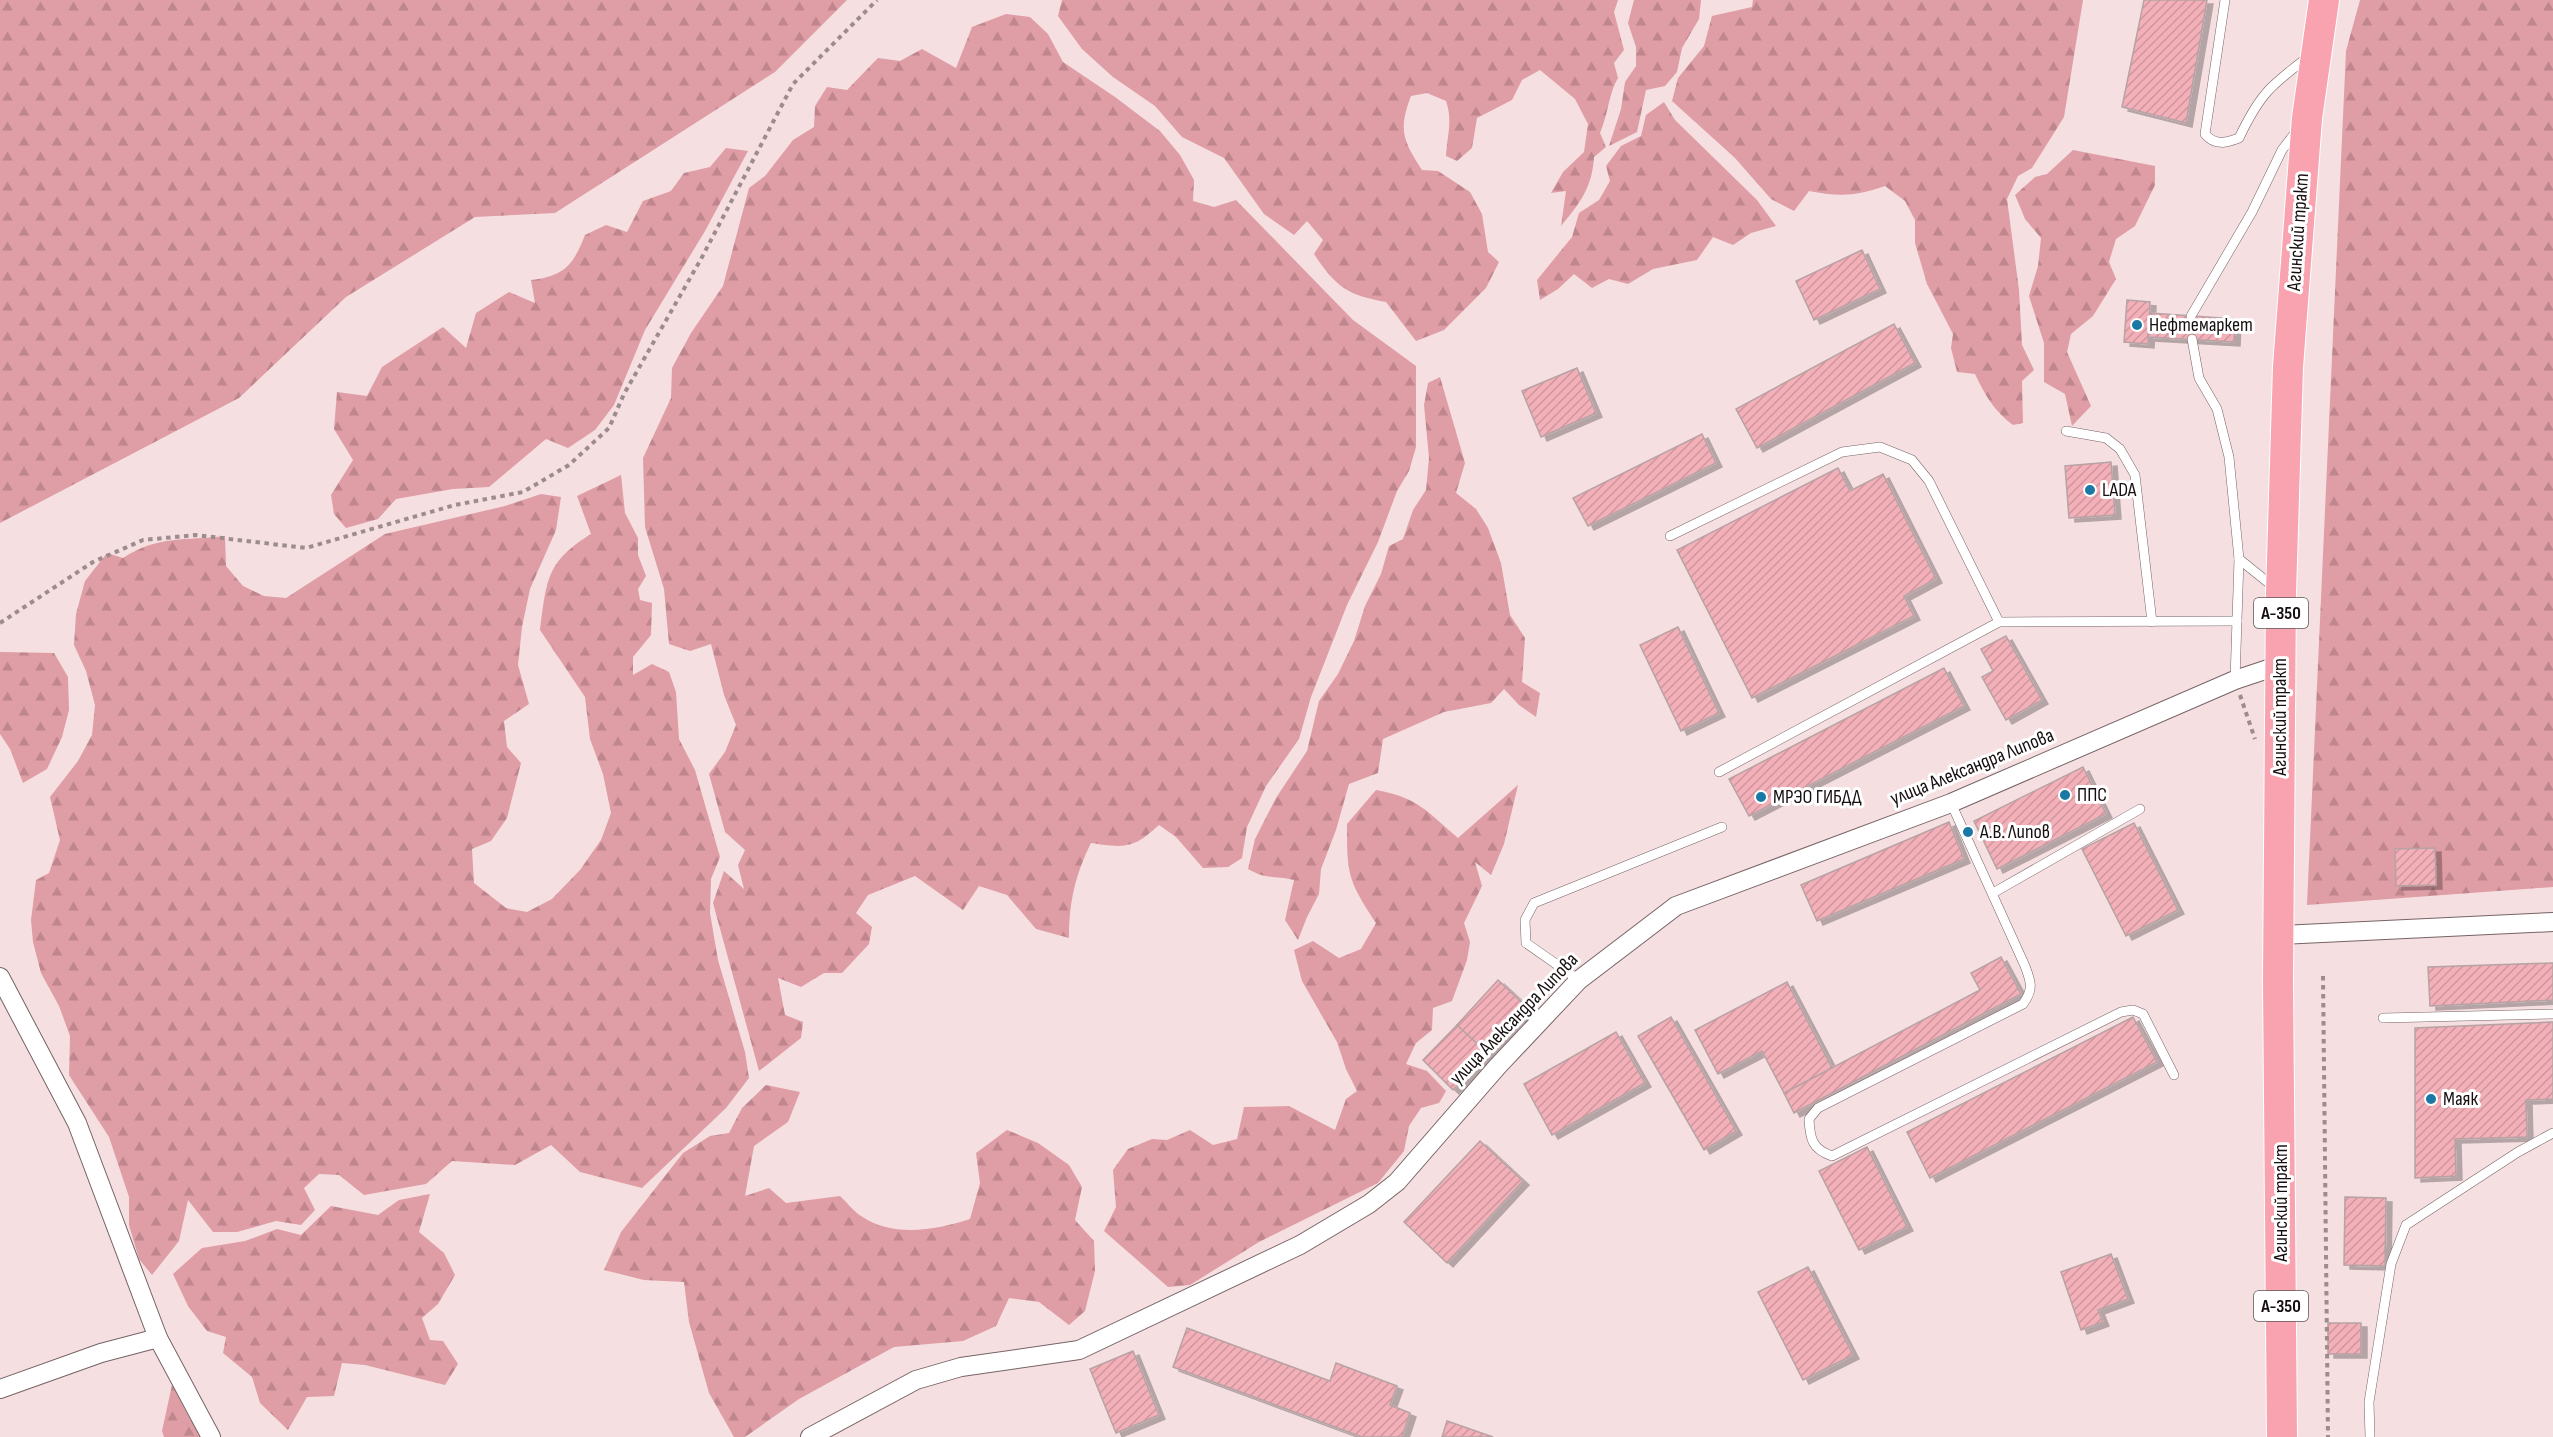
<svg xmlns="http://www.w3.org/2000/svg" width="2553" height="1437" font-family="'Sofia Sans Condensed',sans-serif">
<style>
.forest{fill:url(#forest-firs)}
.building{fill:url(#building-hatch);stroke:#b7a2a4;stroke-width:1.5;filter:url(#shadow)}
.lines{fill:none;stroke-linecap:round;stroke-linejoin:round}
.service-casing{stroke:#766365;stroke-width:10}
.minor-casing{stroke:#766365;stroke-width:20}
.trunk-casing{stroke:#fff;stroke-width:32}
.path{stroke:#9d8c8e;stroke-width:4;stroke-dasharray:4.5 4.5;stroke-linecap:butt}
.service{stroke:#fff;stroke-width:9}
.minor{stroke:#fff;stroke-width:18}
.trunk{stroke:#f8a3af;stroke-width:30}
.poi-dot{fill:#1a78a5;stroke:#fff;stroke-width:2}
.labels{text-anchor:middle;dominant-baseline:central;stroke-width:6;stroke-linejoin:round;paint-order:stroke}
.shield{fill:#fff;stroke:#5c5657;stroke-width:1.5}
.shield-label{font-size:18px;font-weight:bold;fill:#160e0f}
.street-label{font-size:20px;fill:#160e0f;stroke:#fff}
.poi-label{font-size:20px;fill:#160e0f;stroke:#fff;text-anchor:start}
</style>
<defs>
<pattern id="forest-firs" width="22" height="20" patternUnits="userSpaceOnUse" patternTransform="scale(1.5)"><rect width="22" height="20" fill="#df9da5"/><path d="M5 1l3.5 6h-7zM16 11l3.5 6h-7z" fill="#bf868d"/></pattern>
<pattern id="building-hatch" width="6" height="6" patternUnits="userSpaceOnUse" patternTransform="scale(1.5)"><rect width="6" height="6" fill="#f3b0b8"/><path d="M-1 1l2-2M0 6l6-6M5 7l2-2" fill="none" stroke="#d0969d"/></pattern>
<filter id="shadow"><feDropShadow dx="6" dy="4" stdDeviation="0" flood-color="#0004"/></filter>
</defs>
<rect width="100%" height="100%" fill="#f6dfe1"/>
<g class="forest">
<polygon points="0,0 847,0 775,72 555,213 475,217 346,297 239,398 0,523"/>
<path d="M1062,0h556l-4,12 10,38 -10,13 4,15c-9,14 -10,37 -18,55l6,14 -12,10c-2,31 -14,46 -33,69l5,-35 -15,2 12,-21 21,-20 4,-28 -13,-25 -35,-29 -18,10 -10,20 -35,18 -5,30 -15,13 -11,-5c1,-20 7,-35 0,-55l-19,-8 -16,3c-13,34 -8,45 11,74l16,1 32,21 12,22 6,38 11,10 -13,26 -42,42 -28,11 -30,-39c-39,-7 -50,-15 -72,-48l9,-14 -16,-19 -13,14 -30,-21 -40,-56 -42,-21 -27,-31 -42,-29 -31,-28 -24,-33z"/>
<polygon points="1634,0 1701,0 1699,19 1682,48 1677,72 1665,86 1646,90 1637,132 1609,146 1621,109 1625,82 1636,66 1636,47 1628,23"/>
<path d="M1753,0h330l-19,117 -32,51 -14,8 -11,23 12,91 3,55 12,25 -12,11 1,42 -10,2c-19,-14 -28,-30 -38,-51l-18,-2 -6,-24 2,-14 -26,-50 -12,-41v-23l-10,-19 -20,-15c-27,10 -47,11 -76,5l-15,20 -23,-12 -36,-41 -63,-57 6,-23 26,-32 8,-30 40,-9z"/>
<polygon points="2360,0 2553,0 2553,887 2307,905 2346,51"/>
<path d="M1006,14l24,3 18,17 15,28 52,35 45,34 20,24 14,25 -1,21 21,6 22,-7 117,120 63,46v81l-7,24 -12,20 -19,51 -31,63 -36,92 -12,42 -33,47 -19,41 -5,31 -14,9 -25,1 -27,-31 -17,-12c-26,24 -34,23 -68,18 -16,32 -22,60 -22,95l-33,-9 -29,-34 -28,-9 -16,24 -48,-34 -47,19 -12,18 16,14 -3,17 -27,29h-18l-23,14 -23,-9 7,37 18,7 -2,16 -42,33 -46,-168 11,-32 20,18 -6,-24 7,-15 -20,-18 -16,-58 16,-22 11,-27 -12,-30 -13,-51 -21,7 -21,-7 -5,-55 -19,-62 -2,-69 28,-60 1,-30 19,-35 32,-47 26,-98 16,-12 28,-36 21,-13 1,-21 12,-19 20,3 31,-32 22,3 22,-12 34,19 16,-41z"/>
<polygon points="1664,102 1675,120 1757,200 1776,226 1751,233 1733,245 1713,237 1697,260 1653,269 1628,284 1609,279 1592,288 1574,274 1558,289 1540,300 1537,280 1572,237 1579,213 1599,200 1610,181 1606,166 1621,146 1641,136 1646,115"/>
<path d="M726,148l22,3 -43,80 -60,99 -31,75 -19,25 -27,18 -22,-9 -57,48 -36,2 -57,10 -18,20 -32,9 -12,-14 -3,-19 22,-35 -19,-31 3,-37 30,4 15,-29 61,-40 23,21 10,-35 33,-21 26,11 -4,-23c33,-4 42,-14 54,-45l21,-10 21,7 16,-31 28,-10 13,-18 26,-6z"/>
<polygon points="2073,150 2155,166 2155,185 2135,226 2116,239 2109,262 2116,279 2093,316 2071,334 2067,352 2091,406 2072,426 2065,394 2044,382 2044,343 2029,296 2038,266 2041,238 2025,219 2015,195 2035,177 2047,174"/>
<path d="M1440,377l25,86 -9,30 20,16 12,19 13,35 9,52 15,23 -3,44 18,11 -4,24 -17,-12 -15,-16 -13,14 -47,9 -61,27 -5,34 -29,11 -13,46 -15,39 -2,25 -12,23 -9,23 -13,-20 9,-40c-20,-5 -27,0 -46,-11l7,-30 21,-41 31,-47 12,-50 19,-27 16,-33 11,-35 16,-32 8,-28 14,-7 10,-29 13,-20 3,-32 -5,-53 4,-22z"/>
<path d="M621,475l4,38 13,25v17l8,21 -8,13 2,11 12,3 -1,32 -18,22v18l19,-11 17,8 7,20 3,47 16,31 25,87 -9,22 -1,34 8,47 27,92 4,26 -23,30 -84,80 -62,-16 -29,-27 -36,20 -63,-4 -26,23 -62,11 -25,-20 -20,-1 -15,14 11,22 -14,15 -25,-4 -39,11h-24l-25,-32 -9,41 -27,34 -13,-16 -10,-34v-28l-20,-60 -40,-62 1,-39 -11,-30 -18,-33 -8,-31 -2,-22 5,-40 13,-7 11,-33 -10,-43 28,-36 14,-26 3,-30 -9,-34 -12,-26 2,-31 9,-33 22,-28 16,5c35,-23 63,-17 102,-22l1,30 17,20 21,10 22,2 99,-64 120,-28 36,-12 20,3 -5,33 -26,59 -8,38 -4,38 11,39 -25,17 3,26 14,16 -14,55 -16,23 -19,8 2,34 32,25 21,4 25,-13 28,-29 21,-30 10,-27 -8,-39 -13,-35 -5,-42 -45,-67c7,-51 6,-68 51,-96l-14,-38z"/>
<polygon points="0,652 54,653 68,677 69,710 62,737 47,769 23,783 10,749 0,734"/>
<path d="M1518,785l-14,59 -13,31 -16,-13 7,24 -18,37 6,19 -3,18 -15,41 -19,7 -1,22 -16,13 -10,21 21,7 19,20 -7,12 -18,5 -12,18 -5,25 -26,32 -119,59 -69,43 -22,2 -64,-56 12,-24 -3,-37 15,-21 24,-10 15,1 23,-10 23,15 24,-6 7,-32 45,-1 46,24 11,-31 11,-8 -11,-22 -9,-27 -35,-61 -8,-31 19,-9 26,17 22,-9 15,-26c-28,-43 -29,-48 -29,-99l29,-34c43,8 50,21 82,48z"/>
<path d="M766,1085l34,7 -12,30 -34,24 -9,50 24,-8 17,15 54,-7c7,6 13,15 21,20 32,22 75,14 109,3l10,-36 -4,-30 31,-23 31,13 31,22 13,22 -7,33 19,21 1,30 -10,40 -16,14 -30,-23 -30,-4 -13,28 -33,15 -69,6 -95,52 -54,38h-11l-25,-44 -20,-71 -5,-40 -40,-2 -40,-10 17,-38 62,-79 27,-17 19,-3 13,-25z"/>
<polygon points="430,1194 419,1232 444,1253 455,1275 438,1304 422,1318 430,1340 443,1341 458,1364 445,1385 365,1365 342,1363 334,1396 307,1397 288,1430 260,1403 252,1377 223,1353 226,1337 207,1331 188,1306 173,1274 202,1248 245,1241 277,1229 301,1235 331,1206 378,1215 399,1200"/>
<polygon points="172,1385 190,1419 205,1437 164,1437 162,1431"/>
</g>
<g class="building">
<polygon points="2144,0 2207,0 2186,123 2122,107"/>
<polygon points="1862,250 1880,289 1814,320 1796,281"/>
<polygon points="2127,300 2150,302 2148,344 2124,342"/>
<polygon points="2150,313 2235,319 2234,342 2148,337"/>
<polygon points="1894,324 1915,363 1757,448 1736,409"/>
<polygon points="1577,368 1596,413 1541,437 1522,391"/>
<polygon points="1702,434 1716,463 1588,526 1573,498"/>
<polygon points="2111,462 2115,515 2069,518 2065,466"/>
<polygon points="1838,468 1850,491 1883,474 1936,579 1904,596 1914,616 1752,698 1677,550"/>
<polygon points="1678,627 1719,713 1681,731 1640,645"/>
<polygon points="2006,636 2042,700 2006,720 1982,677 1993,671 1981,649"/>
<polygon points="1944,668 1964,706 1749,816 1729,779"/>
<polygon points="2083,767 2106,814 1997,869 1974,821"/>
<polygon points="1949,822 1964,859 1817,921 1801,885"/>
<polygon points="2134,823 2178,910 2126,936 2082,849"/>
<polygon points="2435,848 2436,885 2396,886 2395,849"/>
<polygon points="2001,957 2021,994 1794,1113 1784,1093 1980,990 1971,973"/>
<polygon points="2553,963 2553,1000 2430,1006 2428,967"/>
<polygon points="1498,980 1528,1008 1487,1053 1457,1025"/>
<polygon points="1787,982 1832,1068 1784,1093 1762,1051 1718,1074 1695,1030"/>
<polygon points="1671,1017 1736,1131 1704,1150 1638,1036"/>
<polygon points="2133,1017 2157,1062 1930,1178 1907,1132"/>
<polygon points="2553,1022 2553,1099 2526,1100 2527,1137 2455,1139 2456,1176 2415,1178 2415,1028"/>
<polygon points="1457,1025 1487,1053 1453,1090 1423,1060"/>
<polygon points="1616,1032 1645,1083 1552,1135 1524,1084"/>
<polygon points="1480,1141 1523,1181 1447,1263 1404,1222"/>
<polygon points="1867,1147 1907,1227 1859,1250 1819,1171"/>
<polygon points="2345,1197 2386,1198 2385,1266 2344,1265"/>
<polygon points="2111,1254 2128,1299 2098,1310 2103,1322 2081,1330 2061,1272"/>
<polygon points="1808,1267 1853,1355 1803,1380 1758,1292"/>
<rect x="2328" y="1323" width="33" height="31"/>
<polygon points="1187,1328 1330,1381 1336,1363 1397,1386 1390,1405 1410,1413 1402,1437 1362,1437 1173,1367"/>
<polygon points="1133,1351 1159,1415 1116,1433 1090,1369"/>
<polygon points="1447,1421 1493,1437 1442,1437"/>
</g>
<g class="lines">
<g class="service-casing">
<g id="service">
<path d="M2225,0l-20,134c10,12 21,9 34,4 21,-44 31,-52 69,-81"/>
<polyline points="2191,316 2252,212 2282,150 2298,129"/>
<polyline points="2192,339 2199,378 2217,409 2229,457 2239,559 2275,588"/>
<polyline points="2066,431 2106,438 2120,449 2135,475 2152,622"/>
<polyline points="1670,536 1842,452 1880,447 1912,460 1929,481 1999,622"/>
<polyline points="2235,680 2239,559"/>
<polyline points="1719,772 1999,622 2237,621"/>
<path d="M1951,803l74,163c6,16 9,23 -2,38l-205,104 -9,11c1,20 3,30 23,37l289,-144 12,-2 10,4 31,61"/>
<polyline points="1993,893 2140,809"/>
<polyline points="1579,980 1526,943 1525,920 1534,903 1722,827"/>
<polyline points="2383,1018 2553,1014"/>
<polyline points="2370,1437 2369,1402 2391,1264 2406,1225 2518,1152 2553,1133"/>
</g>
</g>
<g class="minor-casing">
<g id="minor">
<polyline points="2279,935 2553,922"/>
<polyline points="0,977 77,1123 158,1338 211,1437"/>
<polyline points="0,1389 101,1353 158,1338"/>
<polyline points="810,1437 916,1380 961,1367 1079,1350 1300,1245 1369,1204 1397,1182 1497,1067 1579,980 1676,906 1951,803 2235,680 2280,665"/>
</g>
</g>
<g class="trunk-casing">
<polyline id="trunk" points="2282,1437 2278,981 2281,593 2288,367 2307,118 2324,0"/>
</g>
<g class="path">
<polyline points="0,623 93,562 143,540 196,535 306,548 455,505 523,492 569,465 609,428 624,394 701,259 793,84 877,0"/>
<polyline points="2240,695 2255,739"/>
<polyline points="2323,976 2328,1437"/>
</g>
<use href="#service" class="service"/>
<use href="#minor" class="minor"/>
<use href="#trunk" class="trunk"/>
</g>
<g class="poi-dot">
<circle cx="2137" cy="325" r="6"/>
<circle cx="2090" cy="490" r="6"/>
<circle cx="2065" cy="795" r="6"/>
<circle cx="1761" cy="797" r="6"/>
<circle cx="1968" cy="832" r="6"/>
<circle cx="2431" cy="1099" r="6"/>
</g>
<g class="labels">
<g class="shield">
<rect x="2254" y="598" width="54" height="30" rx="4.5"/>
<rect x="2254" y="1291" width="54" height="30" rx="4.5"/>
</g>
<g class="shield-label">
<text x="2281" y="613">А-350</text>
<text x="2281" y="1306">А-350</text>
</g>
<g class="street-label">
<text transform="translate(2298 232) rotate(-86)">Агинский тракт</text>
<text transform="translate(2280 717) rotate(-90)">Агинский тракт</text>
<text transform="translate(1972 767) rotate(-22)">улица Александра Липова</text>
<text transform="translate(1514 1019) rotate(-46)">улица Александра Липова</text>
<text transform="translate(2281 1203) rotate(-90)">Агинский тракт</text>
</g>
<g class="poi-label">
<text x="2149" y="325">Нефтемаркет</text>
<text x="2102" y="490">LADA</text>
<text x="2077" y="795">ППС</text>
<text x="1773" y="797">МРЭО ГИБДД</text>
<text x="1980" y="832">А.В. Липов</text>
<text x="2443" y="1099">Маяк</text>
</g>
</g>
</svg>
